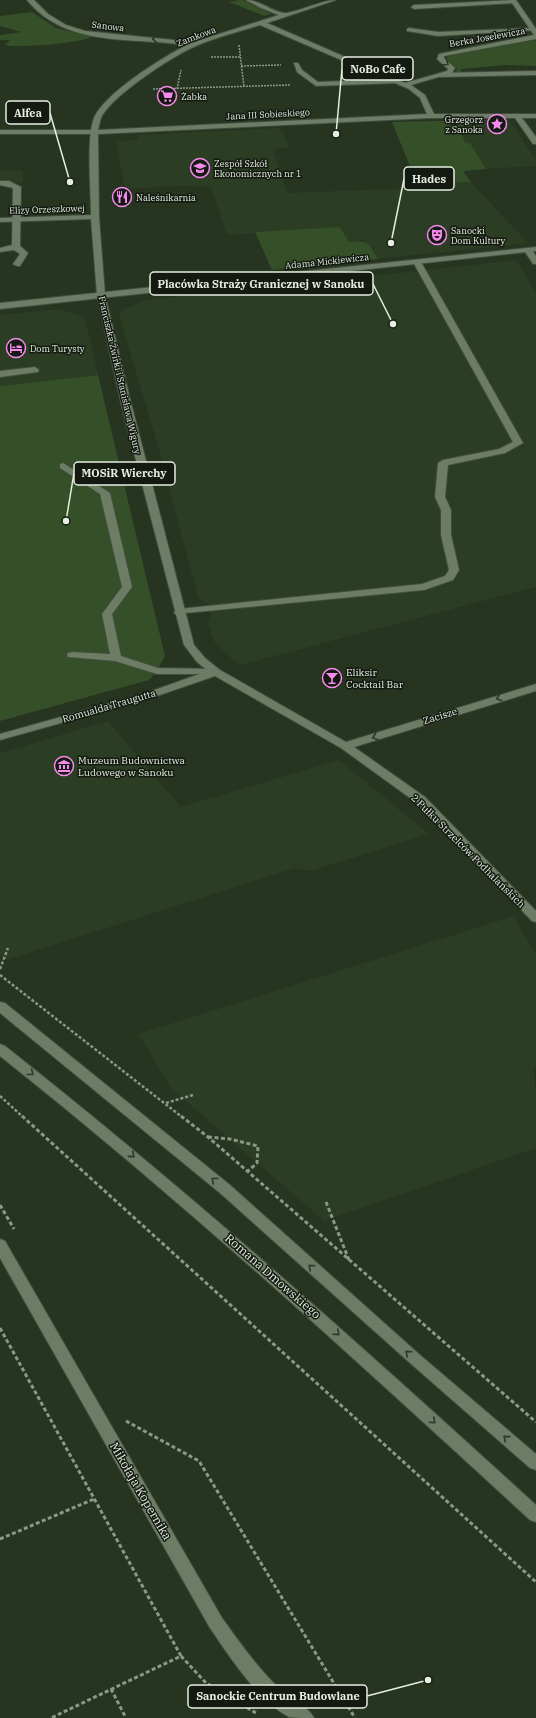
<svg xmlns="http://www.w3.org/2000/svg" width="536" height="1718" font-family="'IBM Plex Serif',serif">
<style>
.built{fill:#2b3d23}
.green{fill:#354f29}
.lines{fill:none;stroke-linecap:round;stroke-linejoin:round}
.lane-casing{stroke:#424e3d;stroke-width:2}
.street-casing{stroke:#424e3d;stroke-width:2}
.secondary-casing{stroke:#424e3d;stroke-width:2}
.path-far2{stroke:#8c9887;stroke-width:1.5;stroke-dasharray:2 1;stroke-linecap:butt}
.path-far1{stroke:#8c9887;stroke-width:2.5;stroke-dasharray:3 2;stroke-linecap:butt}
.path{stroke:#8c9887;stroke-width:3;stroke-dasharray:4 2.5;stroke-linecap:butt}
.lane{fill:#6c7c65;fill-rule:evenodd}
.street{fill:#6c7c65;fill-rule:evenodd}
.secondary{fill:#6c7c65;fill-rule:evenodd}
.oneway{stroke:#2e372a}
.labels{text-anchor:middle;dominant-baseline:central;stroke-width:3;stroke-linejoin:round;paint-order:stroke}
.far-street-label{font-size:9px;fill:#e5eee1;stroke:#141a11}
.far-poi-label{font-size:9px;fill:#e5eee1;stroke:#141a11;text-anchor:start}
.poi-label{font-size:10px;fill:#e5eee1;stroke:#141a11;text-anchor:start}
.street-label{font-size:10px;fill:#e5eee1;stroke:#141a11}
.near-street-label{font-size:12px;fill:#e5eee1;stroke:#141a11}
.leader{fill:none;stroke:#e5eee1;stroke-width:1.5}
.callout-dot{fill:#e5eee1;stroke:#141a11;stroke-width:1.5}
.callout{fill:#141a11;stroke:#e5eee1;stroke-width:1.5}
.callout-label{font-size:11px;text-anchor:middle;font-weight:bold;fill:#e5eee1}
</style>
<rect width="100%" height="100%" fill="#263420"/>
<g class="built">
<polygon points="480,120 507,120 511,122 536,160 536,166 486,169 470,143 466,143 462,135 485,131"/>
<polygon points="279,128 284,134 290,148 273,149 287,193 413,188 417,184 471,182 528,243 378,259 367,243 363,240 349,242 340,227 227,235 211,187 182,186 125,189 116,142 138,139 137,135"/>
<rect x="0" y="171" width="23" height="11"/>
<polygon points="516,260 536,292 536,587 241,665 233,660 215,643 208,624 211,613 209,605 198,597 158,446 119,315 124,309 146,300 318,281 321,287 338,285 335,280"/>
<polygon points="59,309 80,315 85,319 98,375 0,386 0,315"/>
<polygon points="108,721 181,807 339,760 429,834 311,871 295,868 6,960 0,956 0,753"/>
<polygon points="514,916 536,955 536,1066 534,1068 536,1095 536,1148 324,1221 171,1088 138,1034"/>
</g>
<g class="green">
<polygon points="239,0 243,0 271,14 264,16 229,2"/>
<path d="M32,12l24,16 37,9c-28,8 -55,9 -84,9l-4,-2 5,-4h-10v-5l21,-3 -21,-6v-10z"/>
<polygon points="536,40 536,66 505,65 461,69 461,72 456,72 457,68 446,58 451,55"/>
<polygon points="480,120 485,132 462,135 466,143 470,143 486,169 463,171 471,182 417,184 392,122"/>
<path d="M340,227l9,15c21,-2 18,0 29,17l-106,11 -17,-38z"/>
<polygon points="98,375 165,656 157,671 149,680 0,721 0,386"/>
</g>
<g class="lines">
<g class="lane-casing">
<g id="lane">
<polygon points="514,0 516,1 516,3 414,9 411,7 414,5"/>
<polygon points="409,28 438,32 533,28 536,30 438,36 407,31 407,29"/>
<polygon points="294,63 298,63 302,70 318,82 397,79 400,81 397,83 316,86 297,72"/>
<polygon points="536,71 536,75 440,77 437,75 440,73"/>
<polygon points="0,181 9,181 21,187 20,246 28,253 20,266 17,266 13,264 20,254 14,250 0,252 0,248 12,245 13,188 0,185"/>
<polygon points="414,260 421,262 523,443 505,453 448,465 445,497 451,510 451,535 459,570 453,580 424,590 175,614 174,612 179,609 422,584 445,576 449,570 441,535 441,510 435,497 438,463 443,460 499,449 513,442 413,262"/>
<polygon points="35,367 39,370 38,372 0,377 0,371"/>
<polygon points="63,463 110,493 132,587 112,614 121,656 158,668 216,669 221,672 220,674 157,674 115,661 68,657 67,655 68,653 72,652 110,654 102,614 122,587 100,494 60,468 60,464"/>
</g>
</g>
<g class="street-casing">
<g id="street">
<path d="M27,0h7l14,14 18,11 19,6 109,11 85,-27 -18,-7 -15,-8c14,0 25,11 38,13 10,1 37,-13 52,-13l-69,23 138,60 42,-12 1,-2 -11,-10 2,-5 95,-19 -24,-35h6l20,29v10l-92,17v2l11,10 -3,5 -41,12 14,10 9,19h102v4h-14l14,19v7h-3l-18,-26h-84l-333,16 1,83 6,78 26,108 63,242 11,13 15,12 126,72 190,-58v7l-182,56 71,50 111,114v11l-4,-1 -115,-118 -76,-55 -126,-72 -61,21 -154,43v-6l146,-41 62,-22 -11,-9 -13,-17 -63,-242 -24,-108 -6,-76 -91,3v-4l91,-3c0,-24 -5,-78 3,-97 11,-25 69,-61 93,-73 -55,-8 -121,3 -160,-45zM260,25l149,64 11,9 7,16 -329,16c1,-4 2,-9 3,-12 10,-22 73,-63 95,-72 20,-9 43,-14 64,-21z"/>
<polygon points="525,248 532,250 536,256 536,264 533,264 524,250"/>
<path d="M0,1239l5,2 217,377c19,26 37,52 61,74 10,9 25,14 31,26 -7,0 -19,0 -25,-1 -31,-16 -59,-60 -79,-89l-210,-370z"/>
</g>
</g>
<g class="secondary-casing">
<g id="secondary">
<polygon points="0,130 94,130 98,132 94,134 0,134"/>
<polygon points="536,247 536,251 0,309 0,303"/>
<polygon points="0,1002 5,1003 230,1185 420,1355 536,1454 536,1470 530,1468 410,1363 220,1193 0,1013"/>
<path d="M0,1044l5,2c184,145 358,301 531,459v17l-6,-2c-173,-159 -346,-318 -530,-464z"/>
</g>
</g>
<g class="path-far2">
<polyline points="239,45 244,87"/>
<polyline points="211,57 240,57"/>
<polyline points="241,66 281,65"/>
<polyline points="153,89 290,85"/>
<polyline points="177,89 181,70"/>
</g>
<g class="path-far1">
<polyline points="0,969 8,948"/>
<polyline points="0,975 182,1117"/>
<polyline points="0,1096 23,1117"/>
<polyline points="166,1103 193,1095"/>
</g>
<g class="path">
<polyline points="22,1116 536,1582"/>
<polyline points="181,1116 208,1137 536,1422"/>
<polyline points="208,1137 230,1139 258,1146 257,1163 247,1172"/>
<polyline points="326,1202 349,1260"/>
<polyline points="0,1205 14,1229"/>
<polyline points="0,1328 181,1656 51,1718"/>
<polyline points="126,1421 199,1461 355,1718"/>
<polyline points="0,1539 94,1499"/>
<polyline points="181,1656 206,1683 256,1713"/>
<polyline points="111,1689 126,1718"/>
</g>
<use href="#lane" class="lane"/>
<use href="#street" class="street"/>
<use href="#secondary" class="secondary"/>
</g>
<defs><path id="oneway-chevron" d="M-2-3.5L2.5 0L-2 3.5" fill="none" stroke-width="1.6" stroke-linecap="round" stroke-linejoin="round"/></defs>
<g class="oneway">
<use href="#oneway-chevron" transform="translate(155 39) rotate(-176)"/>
<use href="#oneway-chevron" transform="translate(446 63) rotate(35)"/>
<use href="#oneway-chevron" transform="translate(499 698) rotate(163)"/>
<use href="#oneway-chevron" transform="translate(375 737) rotate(163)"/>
<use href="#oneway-chevron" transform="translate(31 1073) rotate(38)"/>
<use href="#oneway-chevron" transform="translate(132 1155) rotate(40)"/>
<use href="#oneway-chevron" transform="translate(214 1180) rotate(-141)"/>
<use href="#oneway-chevron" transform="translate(311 1267) rotate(-138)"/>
<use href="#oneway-chevron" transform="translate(337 1333) rotate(42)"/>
<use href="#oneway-chevron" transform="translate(408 1353) rotate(-138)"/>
<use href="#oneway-chevron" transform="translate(433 1421) rotate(42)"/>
<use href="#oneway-chevron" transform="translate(506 1438) rotate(-139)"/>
</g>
<defs>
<g id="supermarket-ring" transform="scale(1)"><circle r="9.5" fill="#141a11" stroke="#f689ed" stroke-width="1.5"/><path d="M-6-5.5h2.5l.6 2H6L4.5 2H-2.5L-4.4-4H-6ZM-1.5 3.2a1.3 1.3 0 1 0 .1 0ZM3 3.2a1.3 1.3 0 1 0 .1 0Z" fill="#f689ed"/></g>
<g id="sight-ring" transform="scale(1)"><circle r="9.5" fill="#141a11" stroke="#f689ed" stroke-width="1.5"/><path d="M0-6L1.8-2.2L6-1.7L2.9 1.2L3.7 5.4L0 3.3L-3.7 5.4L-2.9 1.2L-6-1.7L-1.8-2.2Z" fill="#f689ed"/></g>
<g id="school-ring" transform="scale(1)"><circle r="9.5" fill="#141a11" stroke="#f689ed" stroke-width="1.5"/><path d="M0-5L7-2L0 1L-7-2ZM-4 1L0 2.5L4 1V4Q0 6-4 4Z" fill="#f689ed"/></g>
<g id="restaurant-ring" transform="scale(1)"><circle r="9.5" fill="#141a11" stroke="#f689ed" stroke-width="1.5"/><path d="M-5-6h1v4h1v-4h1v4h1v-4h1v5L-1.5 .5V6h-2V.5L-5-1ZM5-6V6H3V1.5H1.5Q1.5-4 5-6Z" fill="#f689ed"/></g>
<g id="theatre-ring" transform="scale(1)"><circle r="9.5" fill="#141a11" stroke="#f689ed" stroke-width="1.5"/><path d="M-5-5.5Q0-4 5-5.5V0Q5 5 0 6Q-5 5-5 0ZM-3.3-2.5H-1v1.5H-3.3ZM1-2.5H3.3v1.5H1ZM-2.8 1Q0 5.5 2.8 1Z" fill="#f689ed"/></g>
<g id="hotel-ring" transform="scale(1)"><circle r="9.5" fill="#141a11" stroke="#f689ed" stroke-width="1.5"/><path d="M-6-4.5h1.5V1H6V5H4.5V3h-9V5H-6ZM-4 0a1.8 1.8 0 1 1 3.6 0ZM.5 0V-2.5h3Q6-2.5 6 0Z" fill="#f689ed"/></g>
<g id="bar-ring" transform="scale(1)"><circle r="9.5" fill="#141a11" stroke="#f689ed" stroke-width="1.5"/><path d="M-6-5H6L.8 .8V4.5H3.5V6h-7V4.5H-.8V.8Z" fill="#f689ed"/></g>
<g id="museum-ring" transform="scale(1)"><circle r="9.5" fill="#141a11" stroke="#f689ed" stroke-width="1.5"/><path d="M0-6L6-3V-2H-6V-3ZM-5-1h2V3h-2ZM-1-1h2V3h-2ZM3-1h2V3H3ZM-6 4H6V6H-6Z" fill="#f689ed"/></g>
</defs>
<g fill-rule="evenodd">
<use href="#supermarket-ring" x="167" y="96"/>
<use href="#sight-ring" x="497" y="124"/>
<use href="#school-ring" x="200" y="168"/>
<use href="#restaurant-ring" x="122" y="197"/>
<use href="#theatre-ring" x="437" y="235"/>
<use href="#hotel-ring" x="16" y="348"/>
<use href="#bar-ring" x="332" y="678"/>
<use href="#museum-ring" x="64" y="766"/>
</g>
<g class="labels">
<g class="far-street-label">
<text transform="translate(108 26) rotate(7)">Sanowa</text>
<text transform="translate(196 36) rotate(-21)">Zamkowa</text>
<text transform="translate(487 37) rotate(-10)">Berka Joselewicza</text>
<text transform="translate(268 114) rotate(-3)">Jana III Sobieskiego</text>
<text transform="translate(47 209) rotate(-2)">Elizy Orzeszkowej</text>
<text transform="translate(327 261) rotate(-6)">Adama Mickiewicza</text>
<text transform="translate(120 375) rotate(77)">Franciszka Żwirki i Stanisława Wigury</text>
</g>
<g class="far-poi-label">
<text x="181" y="96">Żabka</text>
<text x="483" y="119" text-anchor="end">Grzegorz<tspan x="483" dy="10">z Sanoka</tspan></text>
<text x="214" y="163">Zespół Szkół<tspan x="214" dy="10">Ekonomicznych nr 1</tspan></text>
<text x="136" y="197">Naleśnikarnia</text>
<text x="451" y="230">Sanocki<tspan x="451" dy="10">Dom Kultury</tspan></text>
<text x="30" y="348">Dom Turysty</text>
</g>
<g class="poi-label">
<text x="346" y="672">Eliksir<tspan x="346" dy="12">Cocktail Bar</tspan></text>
<text x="78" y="760">Muzeum Budownictwa<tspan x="78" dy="12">Ludowego w Sanoku</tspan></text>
</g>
<g class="street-label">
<text transform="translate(109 706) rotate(-16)">Romualda Traugutta</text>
<text transform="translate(440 716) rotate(-17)">Zacisze</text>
<text transform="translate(468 851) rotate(45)">2 Pułku Strzelców Podhalańskich</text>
</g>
<g class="near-street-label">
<text transform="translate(273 1276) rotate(41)">Romana Dmowskiego</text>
<text transform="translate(141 1491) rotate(60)">Mikołaja Kopernika</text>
</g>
</g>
<path class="leader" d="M336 134L342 69M70 182L50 113M391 243L404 179M393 324L373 284M66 521L74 473M428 1680L367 1696"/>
<g class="callout-dot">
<circle cx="336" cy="134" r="4"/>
<circle cx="70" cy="182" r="4"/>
<circle cx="391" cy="243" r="4"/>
<circle cx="393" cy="324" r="4"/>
<circle cx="66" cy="521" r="4"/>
<circle cx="428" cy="1680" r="4"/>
</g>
<g class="callout">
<rect x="342" y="57" width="71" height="23" rx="4"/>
<rect x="6" y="101" width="44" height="23" rx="4"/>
<rect x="404" y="167" width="50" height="23" rx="4"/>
<rect x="150" y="272" width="223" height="23" rx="4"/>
<rect x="74" y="462" width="101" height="23" rx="4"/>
<rect x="188" y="1685" width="179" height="23" rx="4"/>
</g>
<g class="callout-label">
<text x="378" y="73">NoBo Cafe</text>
<text x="28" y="117">Alfea</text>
<text x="429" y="183">Hades</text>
<text x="261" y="288">Placówka Straży Granicznej w Sanoku</text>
<text x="124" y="477">MOSiR Wierchy</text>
<text x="278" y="1700">Sanockie Centrum Budowlane</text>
</g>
</svg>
